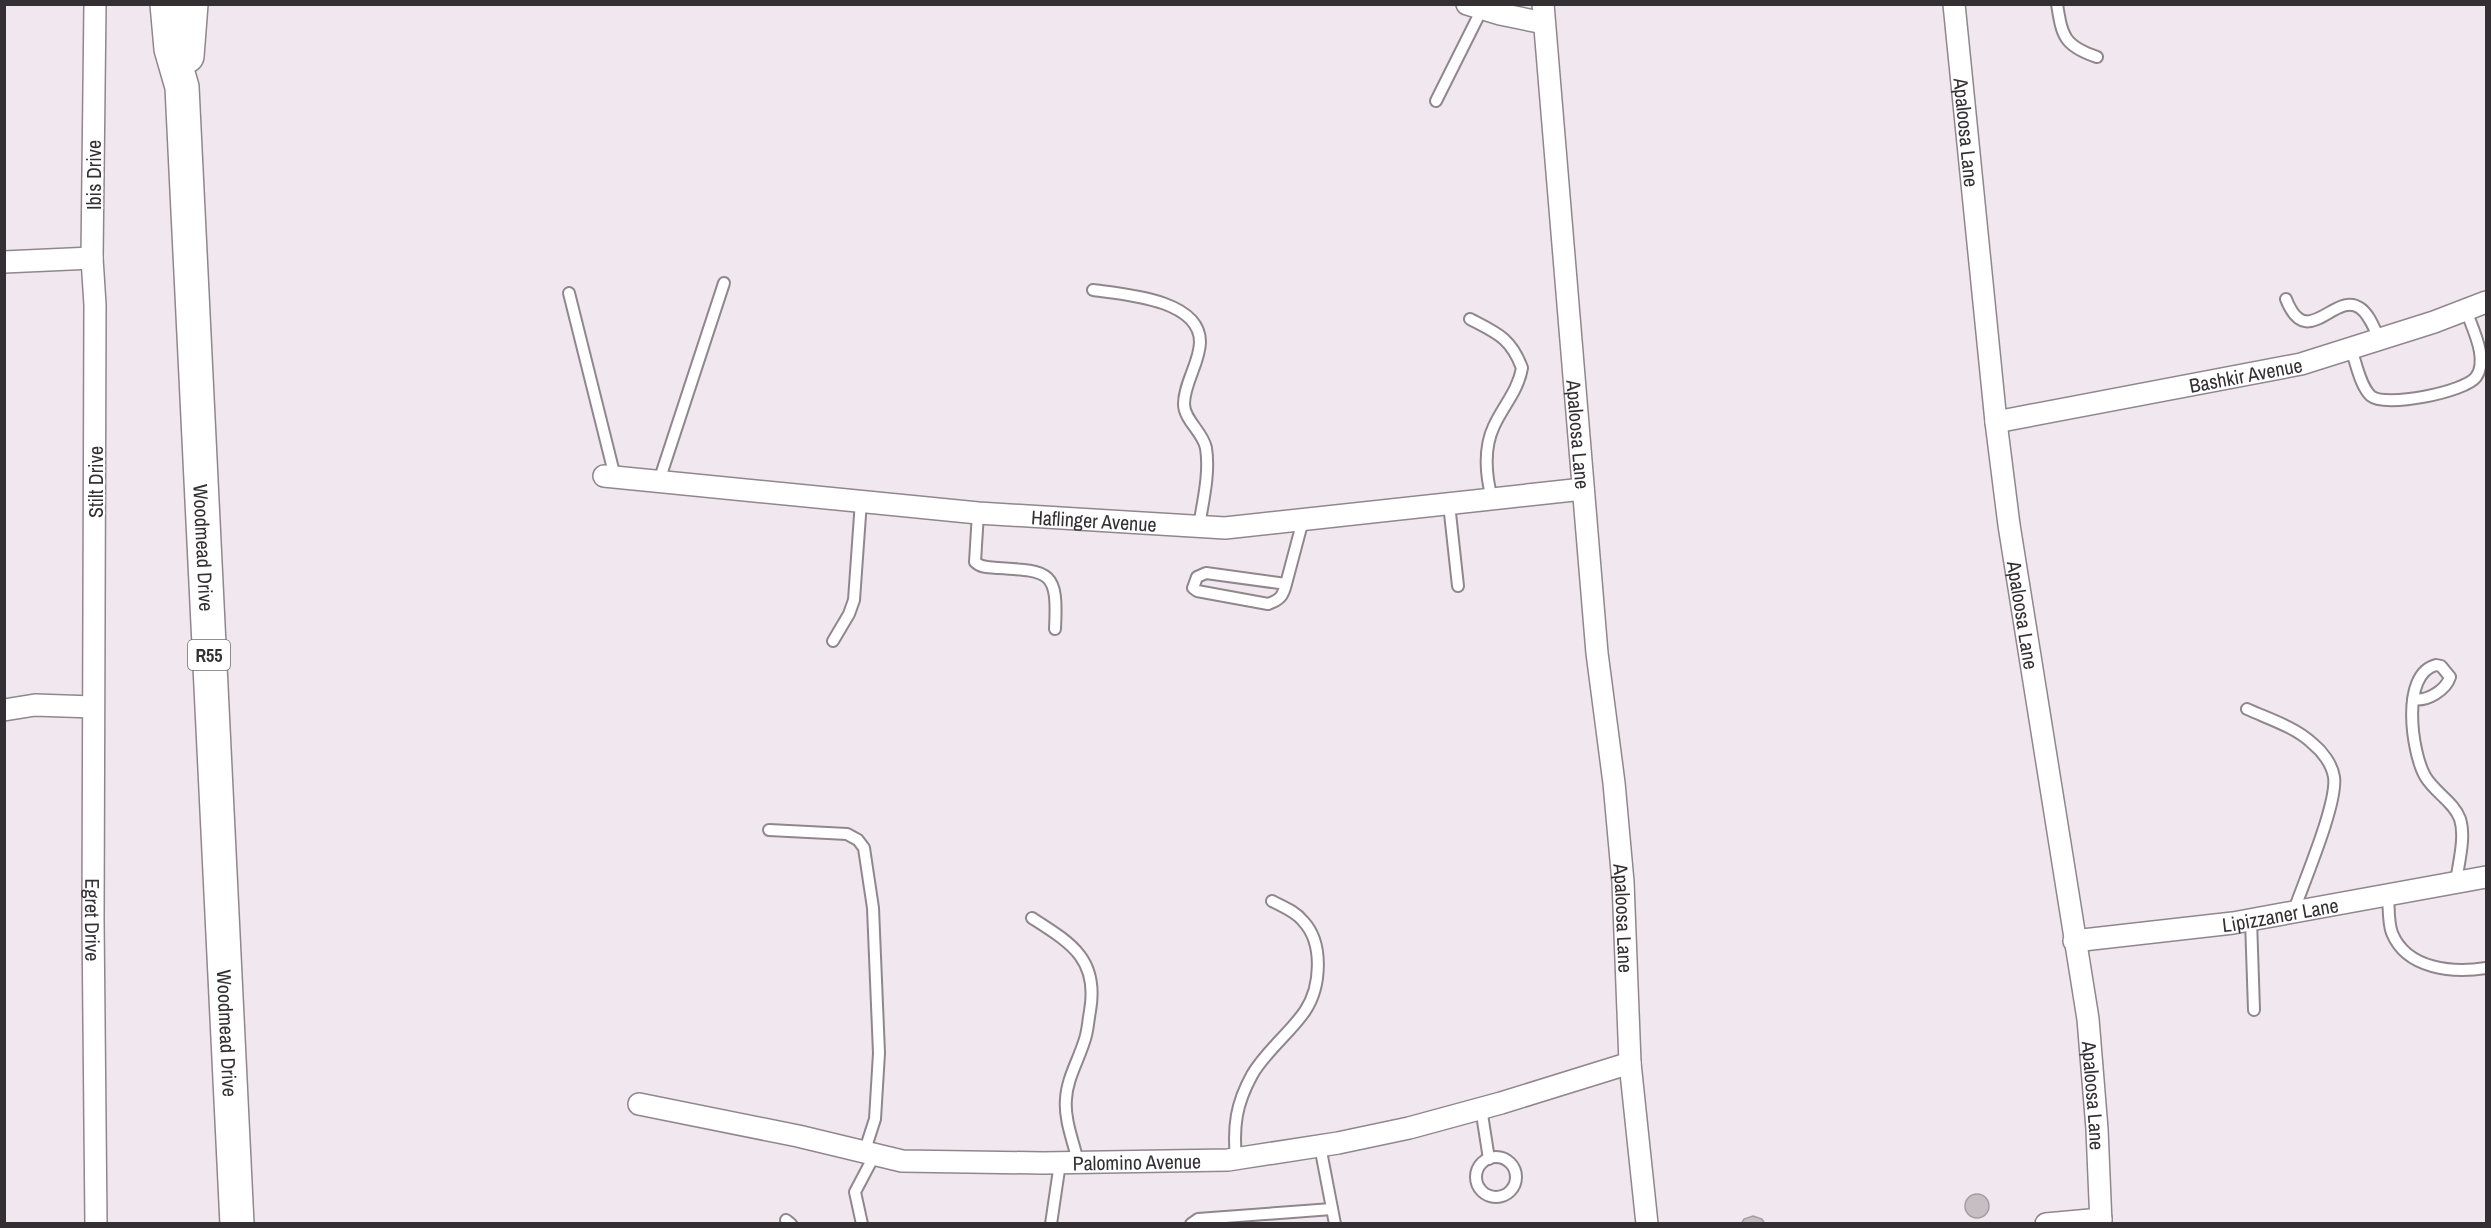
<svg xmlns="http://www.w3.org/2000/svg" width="2491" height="1228" font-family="'Archivo Narrow',sans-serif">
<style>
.building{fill:#c7bec4;stroke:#a59ca2;stroke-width:1.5}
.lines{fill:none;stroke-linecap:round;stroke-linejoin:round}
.lane-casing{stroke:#90878d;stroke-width:14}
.street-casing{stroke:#90878d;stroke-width:24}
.primary-casing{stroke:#90878d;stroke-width:36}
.lane{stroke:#fff;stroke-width:10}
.street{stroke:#fff;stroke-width:21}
.primary{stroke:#fff;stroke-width:33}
.labels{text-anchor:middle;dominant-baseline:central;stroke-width:4.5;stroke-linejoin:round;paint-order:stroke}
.shield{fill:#fff;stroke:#706d70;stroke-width:1.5}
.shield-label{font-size:18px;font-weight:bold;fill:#332f32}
.street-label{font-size:20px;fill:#332f32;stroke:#fff}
</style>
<rect width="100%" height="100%" fill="#f1e7ee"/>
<g class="building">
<circle cx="1977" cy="1206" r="12"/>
<polygon points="1753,1216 1762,1219 1765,1224 1741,1224 1744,1219"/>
</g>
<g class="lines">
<g class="lane-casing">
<g id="lane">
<path d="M2057,4c5,32 7,42 40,53"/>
<polyline points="1436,101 1482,9"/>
<path d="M1093,290c29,4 107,9 107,52 0,20 -16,41 -16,62 0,16 19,28 22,44 4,25 -3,53 -7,78"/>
<polyline points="569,293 615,477"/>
<path d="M2286,299c21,54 49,-9 74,9 10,7 14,21 20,32"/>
<path d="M1470,319c27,14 41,19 52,49 -4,23 -19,38 -28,58 -11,23 -8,50 -2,73"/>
<path d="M2351,349c5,13 9,37 20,47 14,12 94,-4 105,-19 13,-18 -4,-49 -10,-67"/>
<polyline points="659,481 724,283"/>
<polyline points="1449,504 1458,586"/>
<path d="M978,513l-3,49c6,6 14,5 22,6 54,3 61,3 58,61"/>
<path d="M1286,584l-80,-11 -9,4 -4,11 4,3 71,13c12,-4 15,-8 18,-20l17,-64"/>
<polyline points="833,641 849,614 854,600 861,501"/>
<path d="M2413,699c14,3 33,-9 37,-22l-9,-11 -5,-1c-36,9 -24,88 -11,111 9,16 29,26 35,43 6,19 -2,45 -4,64"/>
<path d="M2247,709c22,10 48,18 65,34 10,8 20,21 22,34 4,26 -31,107 -41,136"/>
<polyline points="769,830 847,834 858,840 864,848 873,908 879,1053 875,1119 864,1153"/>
<path d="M2388,896c1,11 0,27 4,37 15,37 62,40 94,35"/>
<path d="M1032,918c39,25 67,41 58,93 -2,10 -2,21 -6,31 -6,19 -17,37 -18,57 -2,21 8,44 12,63"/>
<polyline points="2251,920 2254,1010"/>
<polyline points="1481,1108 1489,1159"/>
<polyline points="1320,1146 1335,1224"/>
<circle cx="1496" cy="1177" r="20"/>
<path d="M1236,1159c-3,-33 0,-55 16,-84 13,-23 38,-42 53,-64 16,-24 19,-68 -2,-90 -8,-10 -20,-14 -31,-20"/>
<polyline points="786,1220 791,1224"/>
<polyline points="862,1224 855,1192 874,1156"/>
<polyline points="1051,1224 1060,1163"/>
<polyline points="1191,1224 1198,1219 1332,1209"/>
</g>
</g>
<g class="street-casing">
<g id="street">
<path id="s1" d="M95,4l-3,254 3,47 -2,615 3,304"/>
<polyline points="1467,4 1500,14 1544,23"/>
<path id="s2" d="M1543,4l54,649 17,130 9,99 7,181 17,161"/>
<path id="s3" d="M1954,4l42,418 13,103 79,494 9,110 4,95"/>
<polyline points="4,262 92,258"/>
<path id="s4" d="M1996,422l305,-58 133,-42 52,-20"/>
<path id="s5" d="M604,476l374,37 247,15 358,-39"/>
<polyline points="4,710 35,705 93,707"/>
<path id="s6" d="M2074,941l159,-18 253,-46"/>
<path id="s7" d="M639,1104l159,32 104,25 141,2 185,-3 110,-17 71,-15 92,-25 129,-40"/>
<polyline points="2046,1224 2101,1219"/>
</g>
</g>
<g class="primary-casing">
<g id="primary">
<path id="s8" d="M167,4l4,45 11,38 55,1137"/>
<polyline points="187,56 191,4"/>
</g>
</g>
<use href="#lane" class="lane"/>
<use href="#street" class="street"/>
<use href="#primary" class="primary"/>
</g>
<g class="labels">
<rect class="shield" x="188" y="640" width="42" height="30" rx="4.5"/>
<g class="shield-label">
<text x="209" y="655">R55</text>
</g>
<g class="street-label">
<text stroke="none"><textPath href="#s3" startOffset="129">Apaloosa Lane</textPath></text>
<text transform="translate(93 175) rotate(-90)">Ibis Drive</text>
<text stroke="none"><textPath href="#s4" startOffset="254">Bashkir Avenue</textPath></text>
<text stroke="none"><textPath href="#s2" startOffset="432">Apaloosa Lane</textPath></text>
<text transform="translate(95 482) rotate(-90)">Stilt Drive</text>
<text stroke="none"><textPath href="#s5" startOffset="492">Haflinger Avenue</textPath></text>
<text stroke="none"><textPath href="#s8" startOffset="546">Woodmead Drive</textPath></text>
<text stroke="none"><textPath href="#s3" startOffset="615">Apaloosa Lane</textPath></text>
<text stroke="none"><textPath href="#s6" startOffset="208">Lipizzaner Lane</textPath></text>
<text stroke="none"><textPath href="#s2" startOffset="918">Apaloosa Lane</textPath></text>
<text stroke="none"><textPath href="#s1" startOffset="916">Egret Drive</textPath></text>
<text stroke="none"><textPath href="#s8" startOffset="1032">Woodmead Drive</textPath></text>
<text stroke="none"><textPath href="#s3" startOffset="1101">Apaloosa Lane</textPath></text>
<text stroke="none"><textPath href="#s7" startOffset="504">Palomino Avenue</textPath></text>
</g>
</g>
<rect width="2491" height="1228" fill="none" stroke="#332f32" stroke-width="12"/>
</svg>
